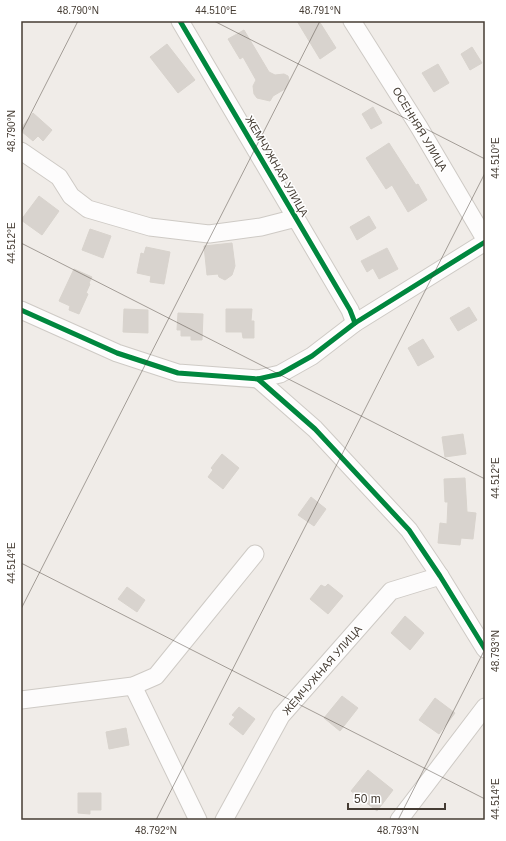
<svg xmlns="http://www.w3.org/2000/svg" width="506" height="841" font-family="Helvetica,sans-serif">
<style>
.building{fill:#d8d3ce;stroke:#d8d3cd}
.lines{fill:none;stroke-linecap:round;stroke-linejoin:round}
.minor-casing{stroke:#cecac5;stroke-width:19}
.minor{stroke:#fdfcfc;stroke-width:17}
.cycleway-casing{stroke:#fff;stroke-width:8}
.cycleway{stroke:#00873e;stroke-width:5}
.ticks{fill:none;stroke:#453c33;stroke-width:1;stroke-opacity:0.45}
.labels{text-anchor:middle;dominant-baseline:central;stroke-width:3;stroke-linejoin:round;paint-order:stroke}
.street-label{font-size:11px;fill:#453c33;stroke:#fff}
.neatline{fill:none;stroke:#453c33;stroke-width:1.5}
.ticks-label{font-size:10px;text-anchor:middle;fill:#453c33}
</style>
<rect width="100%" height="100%" fill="#f0ece8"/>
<g class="building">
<polygon points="297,21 319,21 336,48 320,59"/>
<polygon points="244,30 269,72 275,75 284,74 288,76 289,80 285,89 273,96 270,101 257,98 254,94 253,86 256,80 243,57 240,59 228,39"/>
<polygon points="167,44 195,80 178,93 150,57"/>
<polygon points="472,47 482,63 470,70 461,54"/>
<polygon points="438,64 449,83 434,92 422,73"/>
<polygon points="373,107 382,123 371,129 362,114"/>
<polygon points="33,113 52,130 43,141 38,136 33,141 21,131 21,128"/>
<polygon points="389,143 416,185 418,184 427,200 408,212 392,185 386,189 366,158"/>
<polygon points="39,196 59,211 42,235 21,220"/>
<polygon points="369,216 376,228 357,240 350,227"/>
<polygon points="90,229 111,236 103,258 82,250"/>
<polygon points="232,243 235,266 232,275 225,280 219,277 218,274 207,275 204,246"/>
<polygon points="146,247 170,252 164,284 150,282 151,276 137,273 141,253 144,254"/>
<polygon points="387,248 398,269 379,279 373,268 367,272 361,261"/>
<polygon points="74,269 92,277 89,283 90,284 86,293 88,294 79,314 69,310 70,306 59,301"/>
<polygon points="469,307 477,320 458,331 450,318"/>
<polygon points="124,309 148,310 148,333 123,332"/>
<polygon points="226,309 252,309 251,321 254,321 254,338 243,338 242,332 226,332"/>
<polygon points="178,313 203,314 202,340 191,340 191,336 181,336 181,330 177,330"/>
<polygon points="423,339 434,357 418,366 408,348"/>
<polygon points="463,434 466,454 445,457 442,437"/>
<polygon points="222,454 239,468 223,489 208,477 213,470 211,468"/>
<polygon points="465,478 467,512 476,513 473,539 461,538 460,545 438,543 440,523 447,524 448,502 445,502 444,479"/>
<polygon points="311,497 326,509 314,526 298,515"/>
<polygon points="328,584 343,596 328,614 310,599 321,585 325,587"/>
<polygon points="127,587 145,600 137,612 118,599"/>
<polygon points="405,616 424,633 410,650 391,633"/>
<polygon points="342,696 358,708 340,731 324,718"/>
<polygon points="435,698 455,713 439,734 419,720"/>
<polygon points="239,707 255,719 243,735 229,724 235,717 232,715"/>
<polygon points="126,728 129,745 109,749 106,732"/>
<polygon points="368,770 393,790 377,811 351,791"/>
<polygon points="78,793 101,793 101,810 90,810 90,814 78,813"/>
</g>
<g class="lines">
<g class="minor-casing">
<g id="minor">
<polyline points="180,21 350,310 355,323"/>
<polyline points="352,21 419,127 485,239"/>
<polyline points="21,151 59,177 71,196 88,209 150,227 209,234 261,227 296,218"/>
<polyline points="21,310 117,353 178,373 258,379 280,374 312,356 355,323 485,242"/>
<polyline points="258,379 315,429 409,530 440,576 485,649"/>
<polyline points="133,686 198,820"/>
<polyline points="21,700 133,686 156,676 255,554"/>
<polyline points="224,820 281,716 391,591 440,576"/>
<polyline points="399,820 485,707"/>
</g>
</g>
<use href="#minor" class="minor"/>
<g class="cycleway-casing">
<g id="cycleway">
<polyline points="180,21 350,310 355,323"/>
<polyline points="21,310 117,353 178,373 258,379 280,374 312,356 355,323 485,242"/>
<polyline points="258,379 315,429 409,530 440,576 485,649"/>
</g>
</g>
<use href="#cycleway" class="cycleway"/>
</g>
<path class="ticks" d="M214,21l271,138M21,133l57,-112M21,243l464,236M21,563l464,236M21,609l299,-588M156,820l329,-647M398,820l87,-171"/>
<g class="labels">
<g class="street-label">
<text transform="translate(420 129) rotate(59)">ОСЕННЯЯ УЛИЦА</text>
<text transform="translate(277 166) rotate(60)">ЖЕМЧУЖНАЯ УЛИЦА</text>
<text transform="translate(322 670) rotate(-49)">ЖЕМЧУЖНАЯ УЛИЦА</text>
</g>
</g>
<rect width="506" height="841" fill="none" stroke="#ffffff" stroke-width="44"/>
<path d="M348 803v6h97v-6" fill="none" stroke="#453c33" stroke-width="2"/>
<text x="354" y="803" font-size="12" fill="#453c33" stroke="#ffffff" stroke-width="3" paint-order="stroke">50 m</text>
<rect x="22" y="22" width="462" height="797" class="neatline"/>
<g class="ticks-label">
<text x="78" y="14">48.790°N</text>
<text x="216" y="14">44.510°E</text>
<text x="320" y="14">48.791°N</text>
<text transform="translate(11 131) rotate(-90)" y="4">48.790°N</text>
<text transform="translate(495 158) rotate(-90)" y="4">44.510°E</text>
<text transform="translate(11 243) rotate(-90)" y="4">44.512°E</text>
<text transform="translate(495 478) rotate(-90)" y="4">44.512°E</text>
<text transform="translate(11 563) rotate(-90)" y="4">44.514°E</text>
<text transform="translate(495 651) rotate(-90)" y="4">48.793°N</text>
<text transform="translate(495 799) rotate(-90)" y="4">44.514°E</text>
<text x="156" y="834">48.792°N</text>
<text x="398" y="834">48.793°N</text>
</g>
</svg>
